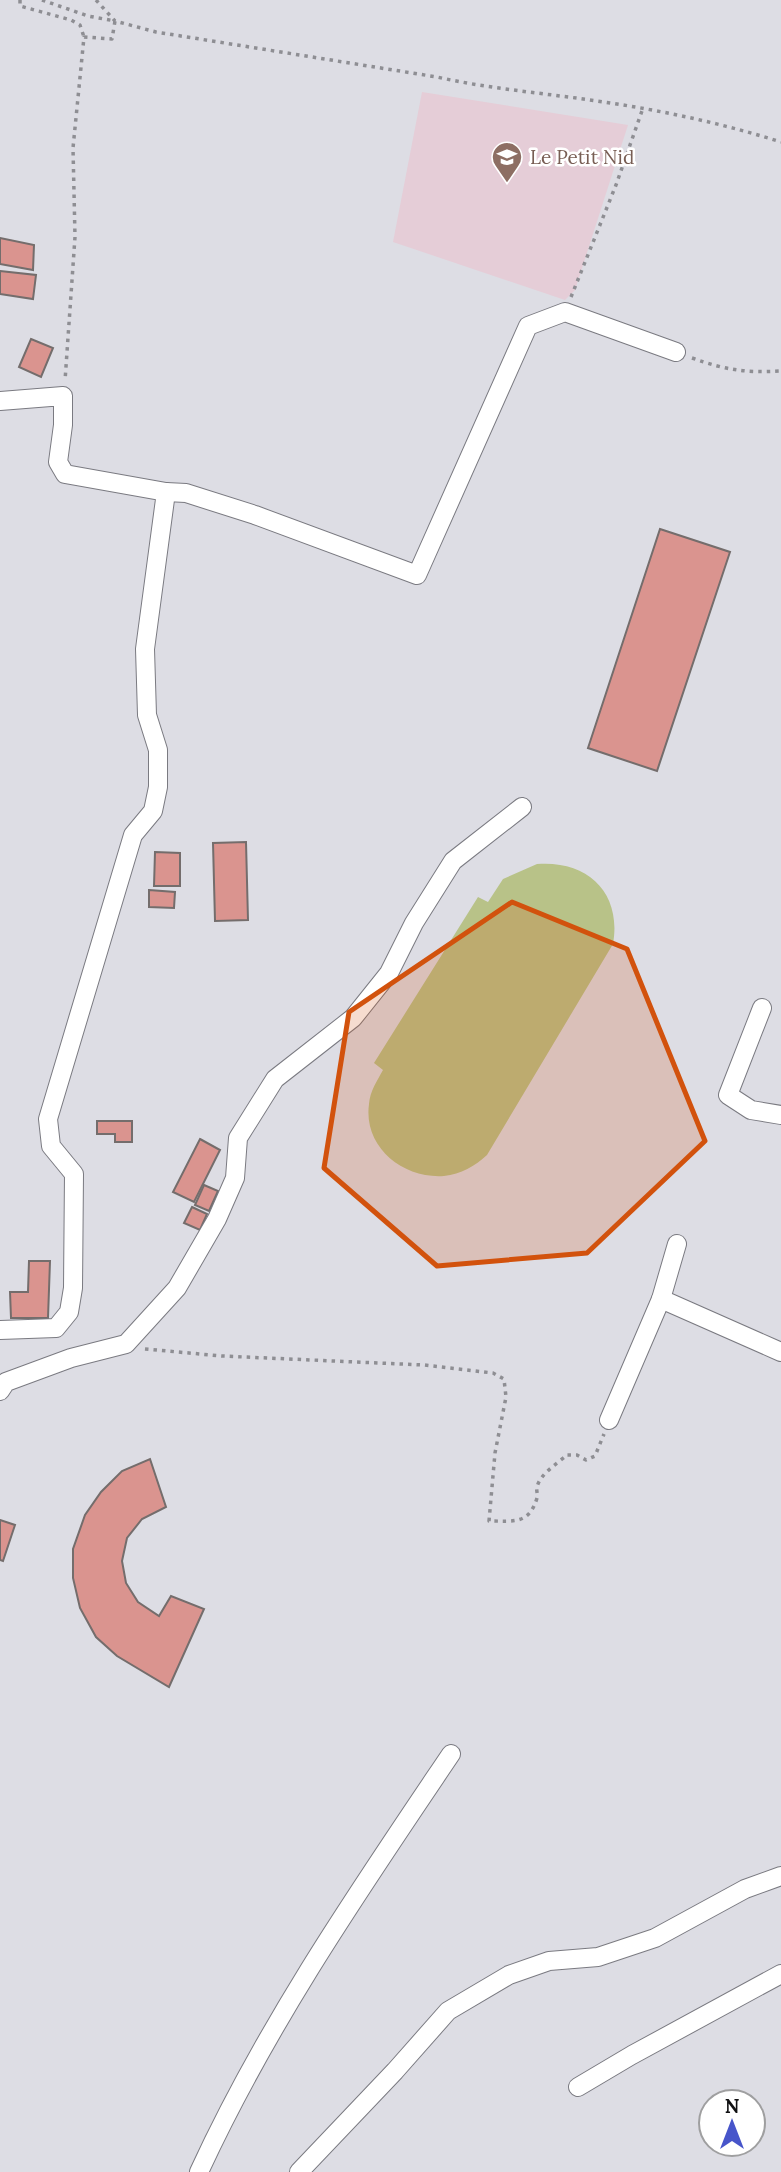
<svg xmlns="http://www.w3.org/2000/svg" width="781" height="2172" font-family="Lora,serif">
<style>
.education{fill:#e5cdd7}
.green{fill:#b8c288}
.building{fill:#da948f;stroke:#746d6c;stroke-width:2}
.lines{fill:none;stroke-linecap:round;stroke-linejoin:round}
.minor-casing{stroke:#7a7a81;stroke-width:20}
.path{stroke:#8e8e93;stroke-width:3.5;stroke-dasharray:3.5 5;stroke-linecap:butt}
.minor{stroke:#fff;stroke-width:18}
.marked{fill:#d2520d;fill-opacity:0.2;stroke:#d2520d;stroke-width:5;stroke-linejoin:round}
.labels{text-anchor:middle;dominant-baseline:central;stroke-width:5;stroke-linejoin:round;paint-order:stroke}
.education-label{font-size:19px;fill:#785e54;stroke:#fff;text-anchor:start}
</style>
<rect width="100%" height="100%" fill="#dddde4"/>
<polygon class="education" points="422,92 628,125 575,290 565,300 393,242"/>
<path class="green" d="M537,864c51,-4 85,29 76,80l-126,211c-12,11 -26,19 -43,21 -41,3 -81,-29 -75,-72 1,-13 8,-23 14,-34l-9,-7 104,-166 10,5 15,-23z"/>
<g class="building">
<polygon points="0,238 34,245 33,270 0,264"/>
<polygon points="0,271 36,275 33,299 0,294"/>
<polygon points="31,339 53,348 41,377 19,367"/>
<polygon points="660,529 730,552 657,771 588,748"/>
<polygon points="246,842 248,920 215,921 213,843"/>
<polygon points="155,852 180,853 180,886 154,886"/>
<polygon points="149,890 175,892 174,908 149,907"/>
<polygon points="97,1121 132,1121 132,1142 115,1142 115,1134 97,1134"/>
<polygon points="200,1139 220,1150 194,1202 173,1192"/>
<polygon points="204,1185 218,1191 209,1211 195,1205"/>
<polygon points="192,1207 207,1214 200,1230 184,1223"/>
<polygon points="29,1261 50,1261 48,1318 11,1318 10,1292 28,1292"/>
<polygon points="150,1459 166,1507 142,1519 127,1538 122,1561 126,1583 138,1602 159,1616 171,1596 204,1609 169,1687 117,1656 96,1637 80,1608 73,1578 73,1549 85,1515 101,1492 122,1471"/>
<polygon points="0,1520 15,1525 3,1561 0,1560"/>
</g>
<g class="lines">
<g class="minor-casing">
<g id="minor">
<polyline points="0,401 63,396 63,425 58,462 65,474 166,492 145,649 147,715 158,750 158,787 153,811 133,835 48,1119 51,1146 74,1174 73,1288 69,1312 56,1328 0,1330"/>
<polyline points="166,492 186,493 255,515 417,575 528,326 565,312 676,352"/>
<polyline points="762,1008 728,1095 751,1110 781,1115"/>
<polyline points="661,1299 781,1352"/>
<polyline points="0,1391 6,1382 71,1358 126,1344 177,1288 217,1219 235,1178 238,1138 275,1079 353,1018 389,973 414,923 453,861 522,807"/>
<polyline points="609,1420 661,1299 677,1244"/>
<polyline points="578,2087 632,2055 781,1974"/>
<path d="M199,2172c68,-148 161,-283 252,-418"/>
<polyline points="299,2172 395,2071 448,2011 509,1975 549,1961 598,1957 655,1938 745,1889 781,1876"/>
</g>
</g>
<g class="path">
<polyline points="20,0 20,6 71,20 80,25 84,37"/>
<polyline points="42,0 88,16 115,21 112,39 84,37 73,148 75,237 65,381"/>
<path d="M96,0l19,21 41,11 281,45c53,12 107,16 160,24 63,9 124,22 184,41"/>
<polyline points="571,297 616,185 643,108"/>
<path d="M692,358c34,12 53,15 89,13"/>
<path d="M145,1349l77,7 202,9 69,8 11,6 2,18 -11,56 -6,68c24,0 40,4 48,-23 1,-4 -1,-8 0,-11 3,-13 21,-24 30,-32h10l9,5 9,-4 9,-22"/>
</g>
<use href="#minor" class="minor"/>
</g>
<path class="marked" d="M512,902l115,47 78,192 -118,112 -150,13 -113,-98 25,-156z"/>
<defs>
<g id="school-pin" transform="scale(1.575)"><path d="M0 17L-7.5 6A9.5 9.5 0 1 1 7.5 6Z" fill="#8d6e63" stroke="#fff"/><path d="M0-5L7-2L0 1L-7-2ZM-4 1L0 2.5L4 1V4Q0 6-4 4Z" fill="#fff"/></g>
</defs>
<g fill-rule="evenodd">
<use href="#school-pin" x="507" y="157"/>
</g>
<g class="labels">
<g class="education-label">
<text x="530" y="157">Le Petit Nid</text>
</g>
</g>
<g transform="translate(732 2123)"><circle r="33" fill="#ffffff" stroke="#9f9fa0" stroke-width="2"/>
<path d="M0-5L12 26L0 18L-12 26Z" fill="#4755ca"/>
<text y="-10" font-size="19" font-weight="bold" text-anchor="middle" fill="#101012">N</text>
</g>
</svg>
